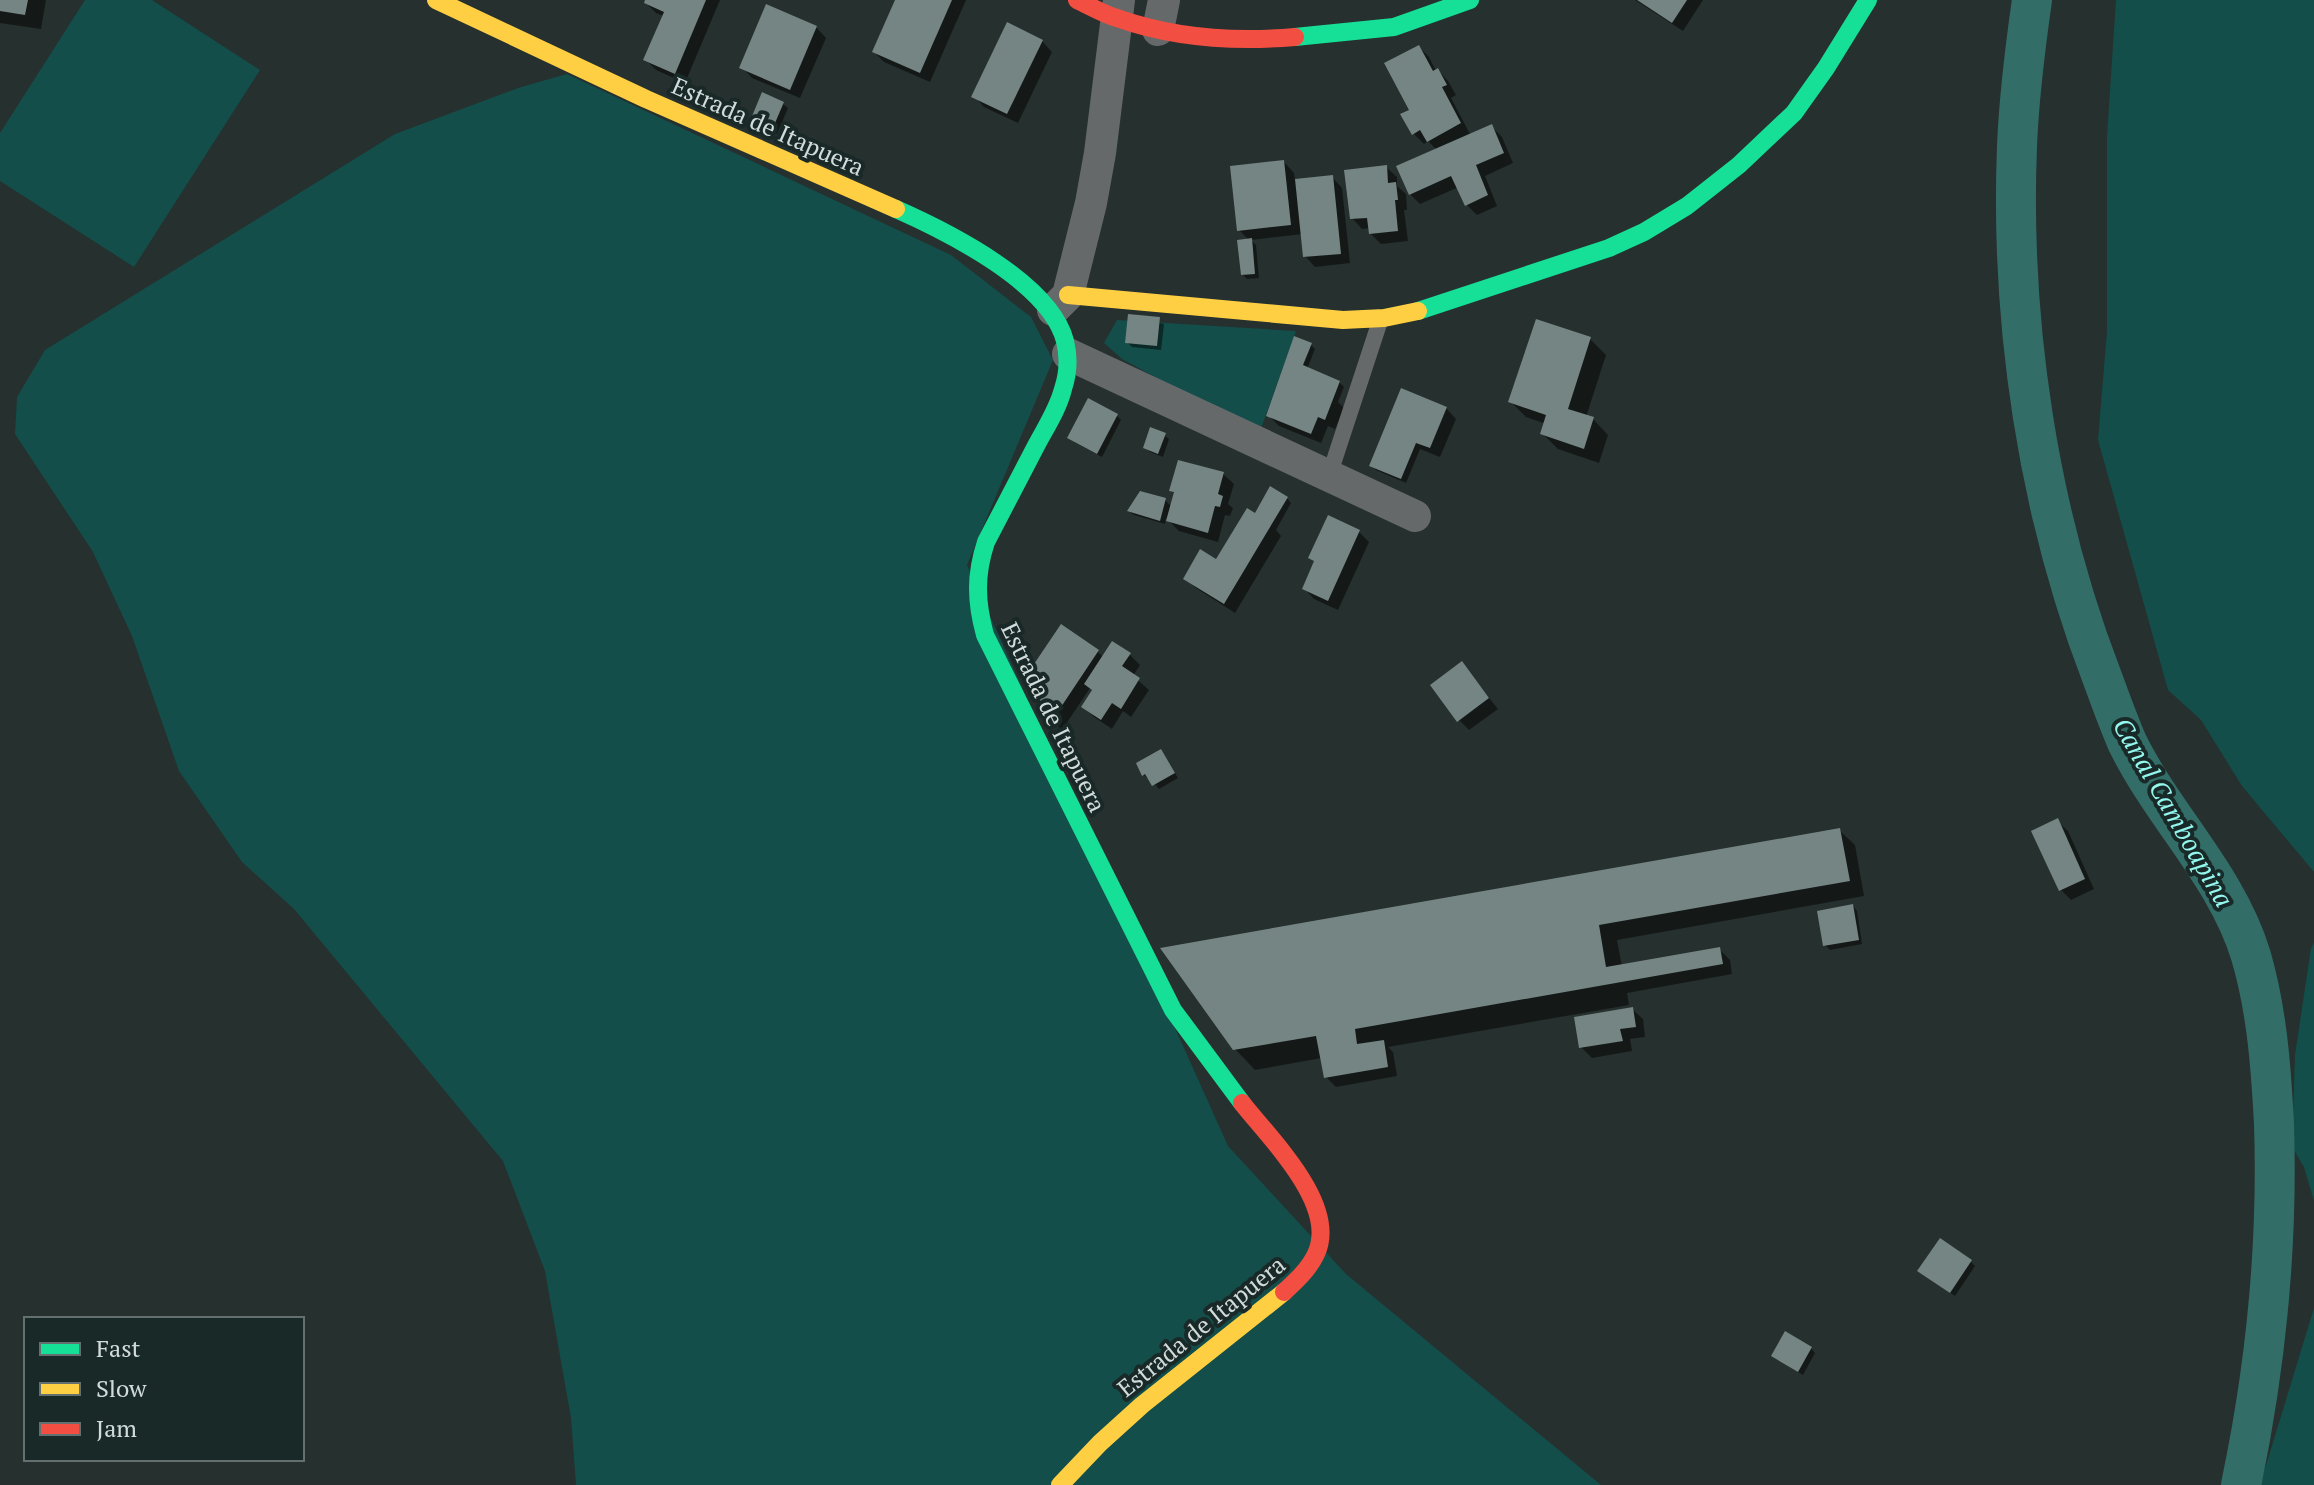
<svg xmlns="http://www.w3.org/2000/svg" width="2314" height="1485" font-family="'PT Serif',serif">
<style>
.green{fill:#134e4a}
.shadow{fill:#0007}
.lines{fill:none;stroke-linecap:round;stroke-linejoin:round}
.canal{stroke:#336d68;stroke-width:40}
.building{fill:#748583}
.lane{stroke:#666969;stroke-width:16}
.street{stroke:#666969;stroke-width:32}
.fast{stroke:#16e098;stroke-width:18}
.slow{stroke:#ffcf43;stroke-width:18}
.jam{stroke:#f24e42;stroke-width:18}
.labels{text-anchor:middle;dominant-baseline:central;stroke-width:8;stroke-linejoin:round;paint-order:stroke}
.street-label{font-size:24px;fill:#d1dbda;stroke:#192928}
.water-label{font-size:26px;font-style:italic;fill:#93f7ee;stroke:#192928}
</style>
<rect width="100%" height="100%" fill="#26302e"/>
<g class="green">
<polygon points="85,0 152,0 260,70 134,267 0,181 0,133"/>
<polygon points="2116,0 2314,0 2314,872 2242,786 2201,720 2168,690 2098,440 2107,331 2107,136"/>
<polygon points="567,74 951,255 1031,317 1053,360 967,565 1228,1146 1346,1274 1601,1485 576,1485 571,1418 545,1271 503,1161 294,909 242,862 179,771 132,636 93,552 15,434 17,397 45,350 395,134 521,87"/>
<polygon points="1117,320 1296,331 1259,434 1122,359 1104,343"/>
<polygon points="2314,943 2314,1201 2304,1167 2292,1147 2295,1055 2311,948"/>
<polygon points="2314,1308 2314,1485 2259,1485 2267,1462"/>
</g>
<g class="shadow">
<polygon points="0,0 46,0 41,29 0,23"/>
<polygon points="647,0 720,0 685,83 656,70 646,60 664,16 656,13 646,3"/>
<polygon points="897,0 966,0 930,82 884,62 874,52"/>
<polygon points="1635,0 1703,0 1683,31"/>
<polygon points="816,27 826,38 800,98 752,78 742,67"/>
<polygon points="1042,41 1052,52 1018,123 984,107 974,96"/>
<polygon points="1419,47 1429,57 1436,71 1438,70 1448,81 1456,95 1451,98 1471,136 1492,127 1502,137 1513,163 1485,176 1497,206 1477,215 1467,205 1459,187 1420,204 1410,194 1437,150 1428,141 1424,144 1414,134 1412,110"/>
<polygon points="783,104 788,108 777,134 757,125 752,120"/>
<polygon points="1284,162 1294,173 1295,181 1332,177 1342,188 1350,263 1315,267 1305,256 1303,234 1251,240 1256,245 1259,278 1247,279 1242,274 1249,240 1239,230"/>
<polygon points="1386,167 1397,177 1397,186 1406,194 1407,210 1404,210 1408,241 1381,244 1371,234 1370,228 1362,229 1352,218"/>
<polygon points="1130,316 1164,324 1161,350 1132,347 1127,342"/>
<polygon points="1590,339 1606,355 1586,417 1593,419 1608,435 1599,463 1558,449 1543,434 1546,424 1526,417 1511,402"/>
<polygon points="1310,344 1315,349 1307,369 1339,382 1344,387 1338,402 1344,408 1335,429 1328,426 1321,443 1279,426 1268,415"/>
<polygon points="1446,408 1456,419 1440,457 1420,449 1406,483 1376,470 1371,465"/>
<polygon points="1117,416 1121,420 1102,457 1074,442"/>
<polygon points="1164,435 1169,439 1163,457 1150,452 1146,448"/>
<polygon points="1223,474 1234,484 1228,504 1233,508 1230,516 1225,515 1218,542 1179,531 1166,518 1165,524 1134,515 1129,511 1165,500 1172,507 1176,494 1172,490"/>
<polygon points="1287,498 1291,503 1276,530 1281,536 1235,613 1196,588 1185,578 1217,562 1256,516"/>
<polygon points="1359,532 1369,542 1338,610 1314,599 1304,588"/>
<polygon points="1097,651 1104,658 1130,655 1140,665 1133,676 1149,690 1131,717 1123,711 1112,729 1094,717 1084,707 1094,692 1090,688 1062,730 1052,721 1033,683"/>
<polygon points="1462,664 1498,709 1469,730 1459,720"/>
<polygon points="1161,751 1178,778 1159,789 1150,778 1148,779 1144,775"/>
<polygon points="2057,821 2068,831 2094,889 2071,900 2061,890"/>
<polygon points="1839,830 1855,845 1864,896 1617,940 1622,967 1719,949 1730,960 1732,974 1627,993 1629,1005 1388,1047 1393,1052 1397,1076 1336,1087 1326,1077 1322,1058 1255,1070 1235,1049"/>
<polygon points="1853,906 1857,911 1862,944 1830,950 1825,945"/>
<polygon points="1632,1009 1643,1019 1645,1037 1630,1039 1632,1051 1592,1058 1581,1047"/>
<polygon points="1971,1262 1975,1266 1955,1296 1925,1275"/>
<polygon points="1811,1348 1815,1353 1803,1375 1773,1356"/>
</g>
<g class="lines">
<path class="canal" d="M2032,0c-7,49 -13,97 -15,146 -7,178 21,366 85,531 8,22 16,44 25,65 36,74 100,134 124,214 16,55 20,111 23,168 4,122 -8,242 -33,361"/>
</g>
<g class="building">
<polygon points="0,0 28,0 25,15 0,11"/>
<polygon points="645,0 706,0 675,74 643,60 664,12 644,3"/>
<polygon points="895,0 952,0 920,73 872,52"/>
<polygon points="1637,0 1687,0 1672,23"/>
<polygon points="766,4 817,26 790,90 739,68"/>
<polygon points="1007,22 1043,40 1007,114 971,97"/>
<polygon points="1419,45 1433,71 1438,68 1447,85 1442,87 1461,123 1427,142 1420,130 1412,135 1400,114 1409,110 1384,63"/>
<polygon points="762,92 784,102 772,130 750,121"/>
<polygon points="1492,124 1504,153 1476,165 1488,195 1465,206 1451,176 1409,195 1396,166"/>
<polygon points="1284,160 1291,225 1237,231 1230,166"/>
<polygon points="1387,165 1388,183 1396,182 1398,200 1395,200 1398,231 1369,234 1367,218 1350,219 1344,170"/>
<polygon points="1333,175 1341,254 1303,257 1295,179"/>
<polygon points="1252,238 1255,274 1241,275 1237,240"/>
<polygon points="1128,314 1160,317 1157,346 1125,343"/>
<polygon points="1536,319 1591,337 1568,409 1594,417 1584,449 1540,434 1546,415 1508,402"/>
<polygon points="1294,336 1312,343 1303,365 1340,381 1325,420 1318,417 1311,434 1266,416"/>
<polygon points="1401,388 1447,407 1430,448 1416,443 1401,479 1369,466"/>
<polygon points="1088,398 1118,414 1097,454 1067,438"/>
<polygon points="1150,427 1166,433 1158,454 1143,448"/>
<polygon points="1178,460 1224,472 1218,494 1223,496 1220,507 1215,506 1208,533 1166,521 1174,492 1169,491"/>
<polygon points="1270,486 1288,497 1224,604 1183,579 1200,549 1216,559 1247,508 1255,513"/>
<polygon points="1140,491 1166,498 1160,521 1127,511"/>
<polygon points="1328,515 1360,530 1328,601 1302,589 1314,561 1308,558"/>
<polygon points="1061,624 1099,650 1051,722 1031,683 1037,674 1030,670"/>
<polygon points="1112,641 1131,653 1122,666 1140,678 1121,709 1112,703 1101,720 1081,707 1092,690 1084,684"/>
<polygon points="1462,661 1489,698 1457,722 1430,685"/>
<polygon points="1161,749 1175,773 1152,786 1145,774 1142,776 1136,763"/>
<polygon points="2058,818 2085,879 2059,891 2031,831"/>
<polygon points="1840,828 1850,881 1599,925 1606,967 1720,947 1723,964 1355,1029 1357,1044 1384,1040 1388,1067 1324,1078 1316,1036 1233,1050 1160,948"/>
<polygon points="1853,904 1859,940 1823,946 1817,911"/>
<polygon points="1633,1007 1636,1027 1620,1029 1623,1041 1579,1048 1574,1017"/>
<polygon points="1940,1238 1972,1260 1950,1293 1917,1271"/>
<polygon points="1785,1331 1812,1347 1798,1372 1771,1356"/>
</g>
<g class="lines">
<polyline class="lane" points="1329,476 1380,321"/>
<g class="street">
<polyline points="1158,30 1164,0"/>
<polyline points="1053,310 1068,295 1091,203 1100,153 1119,0"/>
<polyline points="1068,354 1415,516"/>
</g>
<g class="fast">
<polyline points="1295,37 1394,27 1470,0"/>
<path d="M896,209c52,23 154,74 169,132 4,16 3,33 -2,48 -5,20 -17,38 -26,55 -17,33 -34,65 -51,98 -11,33 -10,60 -1,93l188,375 69,93"/>
<polyline points="1418,311 1609,248 1644,232 1687,206 1739,165 1794,113 1826,68 1868,0"/>
</g>
<g class="slow">
<polyline points="436,0 646,99 896,209"/>
<polyline points="1068,295 1343,320 1384,318 1418,311"/>
<polyline points="1060,1485 1100,1443 1142,1405 1284,1292"/>
</g>
<g class="jam">
<path d="M1077,0c13,6 26,14 40,18 56,20 118,24 178,19"/>
<path d="M1242,1103c28,36 97,102 74,151 -7,15 -20,27 -32,38"/>
</g>
</g>
<g class="labels">
<g class="street-label">
<text transform="translate(768 126) rotate(24)">Estrada de Itapuera</text>
<text transform="translate(1054 717) rotate(64)">Estrada de Itapuera</text>
<text transform="translate(1201 1326) rotate(-39)">Estrada de Itapuera</text>
</g>
<g class="water-label">
<text transform="translate(2174 812) rotate(60)">Canal Camboapina</text>
</g>
</g>
<rect x="24" y="1317" width="280" height="144" fill="#192928" stroke="#63706f" stroke-width="2"/>
<rect x="40" y="1343" width="40" height="12" fill="#16e098" stroke="#63706f" stroke-width="2"/>
<text x="96" y="1357" font-size="24" fill="#d1dbda">Fast</text>
<rect x="40" y="1383" width="40" height="12" fill="#ffcf43" stroke="#63706f" stroke-width="2"/>
<text x="96" y="1397" font-size="24" fill="#d1dbda">Slow</text>
<rect x="40" y="1423" width="40" height="12" fill="#f24e42" stroke="#63706f" stroke-width="2"/>
<text x="96" y="1437" font-size="24" fill="#d1dbda">Jam</text>
</svg>
